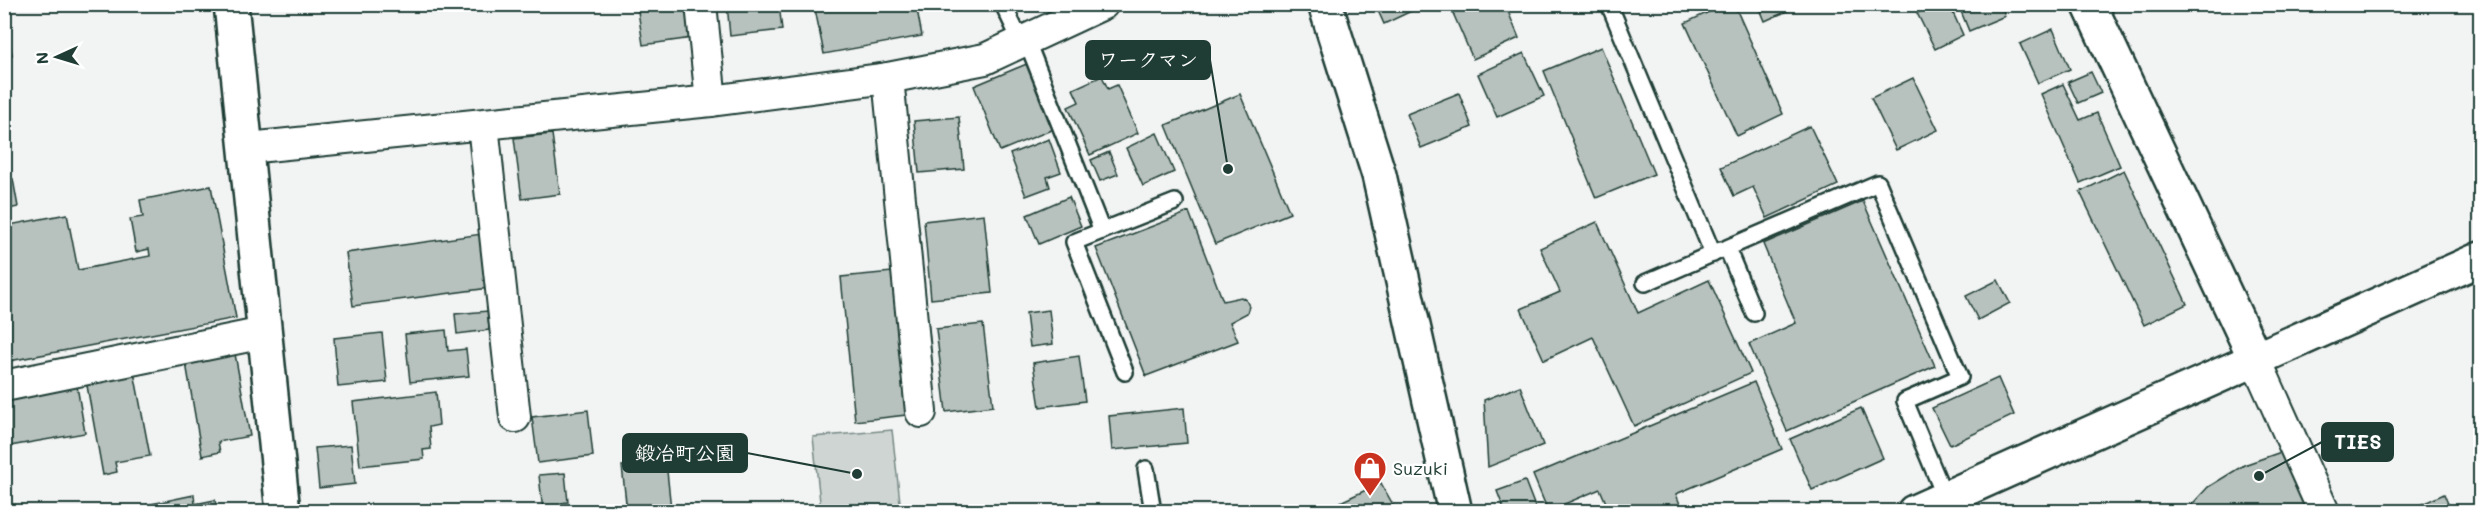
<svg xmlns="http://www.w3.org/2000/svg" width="2485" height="516" font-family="Mali,'Klee One',sans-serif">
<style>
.green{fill:#ced5d3;stroke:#768984;stroke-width:1.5}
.building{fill:#b7c1bd;stroke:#1f3d34;stroke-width:1.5}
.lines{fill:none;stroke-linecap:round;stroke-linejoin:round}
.service-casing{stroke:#1f3d34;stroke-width:20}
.minor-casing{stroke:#1f3d34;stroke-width:34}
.tertiary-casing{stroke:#1f3d34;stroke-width:38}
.service{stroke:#fff;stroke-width:15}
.minor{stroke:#fff;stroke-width:30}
.tertiary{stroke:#fff;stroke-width:33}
.labels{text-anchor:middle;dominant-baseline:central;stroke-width:4.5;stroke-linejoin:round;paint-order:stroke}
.poi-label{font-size:18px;fill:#1f3d34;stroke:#fff;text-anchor:start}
.leader{fill:none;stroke:#1f3d34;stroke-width:2}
.callout-dot{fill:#1f3d34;stroke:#fff;stroke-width:2}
.callout{fill:#1f3d34;stroke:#1f3d34;stroke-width:2}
.callout-label{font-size:20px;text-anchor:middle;font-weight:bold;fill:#fff}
</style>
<rect width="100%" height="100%" fill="#f2f3f3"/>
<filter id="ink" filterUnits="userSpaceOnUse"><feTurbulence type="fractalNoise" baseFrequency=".0167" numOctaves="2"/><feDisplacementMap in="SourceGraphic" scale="12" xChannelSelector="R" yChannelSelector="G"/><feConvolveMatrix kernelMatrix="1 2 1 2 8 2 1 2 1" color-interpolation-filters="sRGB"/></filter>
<g filter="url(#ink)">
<polygon class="green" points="892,430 901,511 821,511 813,437"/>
<g class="building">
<polygon points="637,4 687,4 692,38 643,45"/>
<polygon points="727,4 779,4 782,30 730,36"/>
<polygon points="814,4 916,4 922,36 824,54"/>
<polygon points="1375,4 1426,4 1384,24"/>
<polygon points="1449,4 1505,4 1519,38 1473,59"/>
<polygon points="1726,4 1734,4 1783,114 1737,136 1685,23"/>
<polygon points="1758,4 1803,4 1765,21"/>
<polygon points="1935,4 1949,4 1963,35 1935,49 1917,13"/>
<polygon points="1958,4 2001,4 2005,16 1969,31"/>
<polygon points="4,7 12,55 4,57"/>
<polygon points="2053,29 2070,69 2038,83 2020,44"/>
<polygon points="1601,47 1654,174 1596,198 1544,71"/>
<polygon points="1524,53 1544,96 1497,117 1478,74"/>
<polygon points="1029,63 1056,128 1000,151 974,86"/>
<polygon points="2091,72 2101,93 2078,103 2068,82"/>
<polygon points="1102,76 1108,89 1117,85 1138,133 1090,155 1068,107 1079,102 1073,89"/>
<polygon points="1913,78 1938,130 1896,150 1871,98"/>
<polygon points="2063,84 2080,120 2097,113 2120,166 2080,183 2041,94"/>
<polygon points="1459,93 1472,127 1421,148 1407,114"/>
<polygon points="1240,94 1290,213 1215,244 1166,125"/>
<polygon points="959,117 964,169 919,173 914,121"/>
<polygon points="1810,126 1838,185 1767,218 1753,187 1734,196 1721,167"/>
<polygon points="1157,133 1174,172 1143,186 1126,148"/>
<polygon points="552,134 560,194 522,199 514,138"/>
<polygon points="1049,139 1061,172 1047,177 1050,187 1026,196 1010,154"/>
<polygon points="1109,152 1118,174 1100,181 1091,160"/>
<polygon points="2124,170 2187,304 2144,325 2080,192"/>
<polygon points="13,179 18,207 4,210 4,181"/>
<polygon points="211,186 236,318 4,362 4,226 67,214 78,270 150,256 149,249 136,252 130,219 143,217 140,200"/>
<polygon points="1069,197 1081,226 1039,244 1027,215"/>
<polygon points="1863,201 1935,366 1787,431 1749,344 1796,323 1763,244"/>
<polygon points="1189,212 1223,301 1241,297 1246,300 1249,306 1247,313 1230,322 1238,341 1146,376 1096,248"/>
<polygon points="984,214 992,293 931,299 924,221"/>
<polygon points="1597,222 1638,313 1709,280 1751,373 1634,426 1593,337 1544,360 1521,309 1560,292 1540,248"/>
<polygon points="482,234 489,288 353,306 346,253"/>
<polygon points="892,272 906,415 855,421 841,277"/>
<polygon points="1998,280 2010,303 1978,320 1966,296"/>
<polygon points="1049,310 1053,344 1030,347 1026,313"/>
<polygon points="488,311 489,330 457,334 455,314"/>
<polygon points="983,324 993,406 946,412 936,329"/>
<polygon points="446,330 448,351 466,349 469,376 410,382 405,334"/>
<polygon points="382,333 387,382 338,387 334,338"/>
<polygon points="235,354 250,436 218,442 220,452 202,456 186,363"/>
<polygon points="1079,356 1085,401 1040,407 1033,363"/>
<polygon points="134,372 150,456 115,462 117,472 103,475 86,380"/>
<polygon points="1998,378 2014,415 1950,445 1932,408"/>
<polygon points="1754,382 1782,449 1676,494 1683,512 1610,512 1600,489 1548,511 1533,475"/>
<polygon points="77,386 85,433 4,447 4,398"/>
<polygon points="1520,386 1543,445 1488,467 1484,400"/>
<polygon points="436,392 439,425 429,427 431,449 423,450 424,459 360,466 353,402"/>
<polygon points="1184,408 1187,443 1112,450 1109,416"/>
<polygon points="1861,408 1883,458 1812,490 1790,439"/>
<polygon points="588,410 593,456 538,463 532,417"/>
<polygon points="351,445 355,484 319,488 315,448"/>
<polygon points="2281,452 2308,512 2185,512 2208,487 2244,465"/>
<polygon points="666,462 671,509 627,512 622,466"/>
<polygon points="565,473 568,502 561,503 561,512 543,512 539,475"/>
<polygon points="1525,481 1537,512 1505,512 1497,491"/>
<polygon points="1381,483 1397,512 1319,512"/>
<polygon points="2444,494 2451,511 2421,512 2418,506"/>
<polygon points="194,495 195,504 215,500 217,512 147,512 146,505"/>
</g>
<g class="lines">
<g class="service-casing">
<g id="service">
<polyline points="1003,4 1021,42"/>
<polyline points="1609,4 1713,254"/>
<polyline points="1026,39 1102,231"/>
<polyline points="1645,283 1721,250"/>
<polyline points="1754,313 1727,248 1878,183 1960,377 1905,401 1945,497"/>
<polyline points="1125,372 1074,242 1175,202"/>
<polyline points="1146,469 1153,512"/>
</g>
</g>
<g class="minor-casing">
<g id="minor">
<polyline points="701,4 711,101"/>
<polyline points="888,78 921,412"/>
<polyline points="483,125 515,417"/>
<polyline points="247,148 711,101 888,78 985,59 1103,4"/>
<polyline points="2255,358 2324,512"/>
<polyline points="4,386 264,333"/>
</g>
</g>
<g class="tertiary-casing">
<g id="tertiary">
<polyline points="231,4 283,512"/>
<polyline points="1325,4 1379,175 1455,512"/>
<polyline points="2089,4 2255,358"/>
<polyline points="1914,512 2480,259"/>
</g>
</g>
<use href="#service" class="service"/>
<use href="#minor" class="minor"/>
<use href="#tertiary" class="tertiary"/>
</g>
</g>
<defs>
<g id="shop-pin" transform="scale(1.725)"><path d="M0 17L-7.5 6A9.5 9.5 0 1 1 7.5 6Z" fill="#c8321e" stroke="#fff"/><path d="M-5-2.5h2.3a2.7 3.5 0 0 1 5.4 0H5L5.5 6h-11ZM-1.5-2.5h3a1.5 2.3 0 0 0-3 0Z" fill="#fff"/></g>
</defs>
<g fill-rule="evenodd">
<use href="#shop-pin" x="1370" y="468"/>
</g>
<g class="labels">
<g class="poi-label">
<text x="1393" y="468">Suzuki</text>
</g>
</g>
<path class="leader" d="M1228 169L1210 60M2259 476L2322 442M857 474L747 453"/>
<g class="callout-dot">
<circle cx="1228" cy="169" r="6"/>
<circle cx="2259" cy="476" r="6"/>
<circle cx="857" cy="474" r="6"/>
</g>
<g class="callout">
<rect x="1086" y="41" width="124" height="38" rx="6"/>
<rect x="2322" y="423" width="71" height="38" rx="6"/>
<rect x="623" y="434" width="124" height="38" rx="6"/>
</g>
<g class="callout-label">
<text x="1148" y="67">ワークマン</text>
<text x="2358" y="449">TIES</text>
<text x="685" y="460">鍛冶町公園</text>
</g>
<rect width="2485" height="516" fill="none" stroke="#fff" stroke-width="24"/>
<rect x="12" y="12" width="2461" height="492" fill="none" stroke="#1f3d34" stroke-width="2" filter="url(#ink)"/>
<g transform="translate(57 57) rotate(266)" stroke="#ffffff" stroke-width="4.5" paint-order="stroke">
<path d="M0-4.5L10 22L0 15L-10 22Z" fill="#1f3d34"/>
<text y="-9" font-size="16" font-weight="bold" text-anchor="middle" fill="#1f3d34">N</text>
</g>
</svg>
